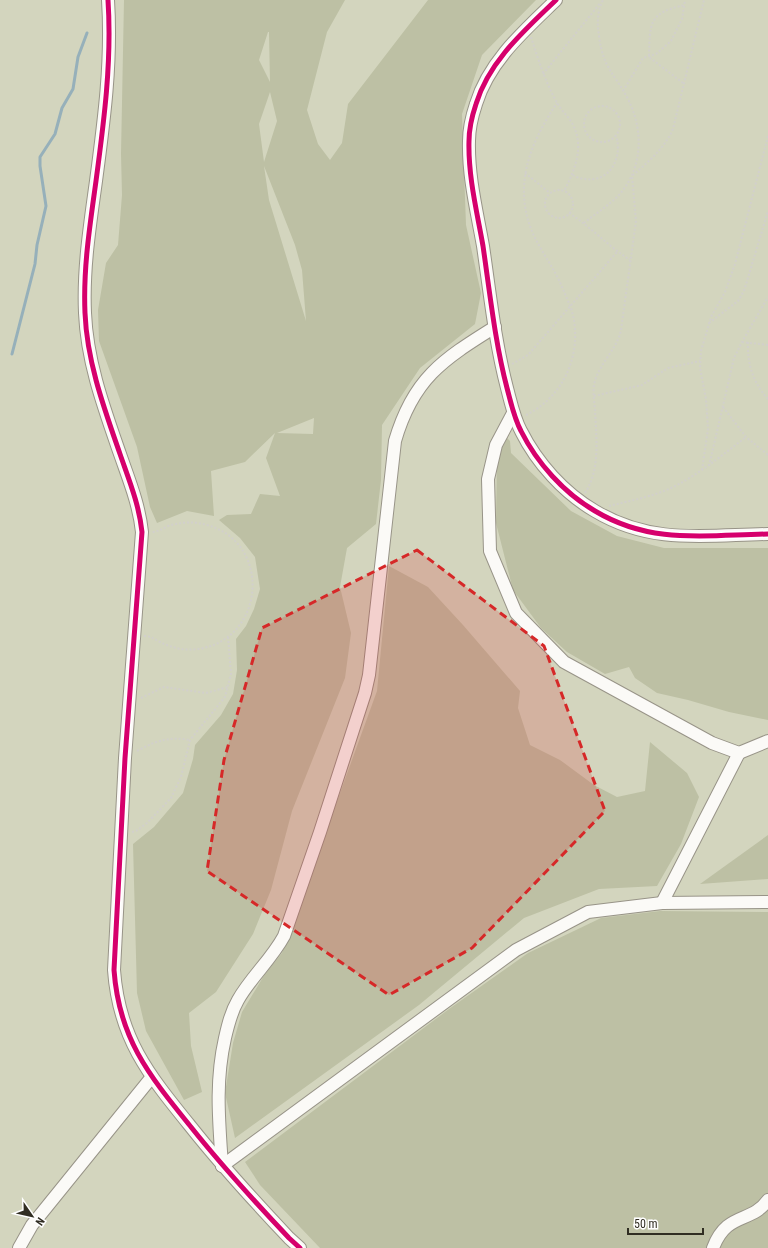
<svg xmlns="http://www.w3.org/2000/svg" width="768" height="1248" font-family="'Roboto Condensed',sans-serif">
<style>
.green{fill:#d3d5be}
.forest{fill:#bdc0a4;fill-rule:evenodd}
.lines{fill:none;stroke-linecap:round;stroke-linejoin:round}
.stream{stroke:#96b0ba;stroke-width:3}
.minor-casing{stroke:#989488;stroke-width:14}
.path{stroke:#d2d0cb;stroke-width:2;stroke-dasharray:2 2;stroke-linecap:butt}
.minor{stroke:#fbfaf7;stroke-width:12}
.cycleway-casing{stroke:#fff;stroke-width:8}
.cycleway{stroke:#d6006c;stroke-width:5}
.marked{fill:#d62828;fill-opacity:0.2;stroke:#d62828;stroke-width:3;stroke-dasharray:8 5;stroke-linejoin:round}
</style>
<rect width="100%" height="100%" fill="#e2dccc"/>
<rect class="green" x="0" y="0" width="768" height="1248"/>
<g class="forest">
<path d="M124,0h221l-18,32 -20,78 11,34 12,16 12,-17 6,-39 80,-104h108l-54,55 -20,59 4,111 15,68 -6,31 -55,44 -38,57 -1,55 -5,44 -29,24 -7,39 11,46 -6,45 -53,133 -21,79 -18,44 -37,58 -27,21 2,33 11,46 -18,8 -38,-69 -9,-38 -4,-149 21,-17 29,-34 10,-34 2,-14 26,-30 12,-21 4,-24 -1,-31 10,-13 8,-17 6,-20 -5,-32 -15,-19 -21,-18 8,-5 24,-1 9,-20 20,2 -14,-38 9,-25 -30,29 -34,9 3,45 -27,-5 -30,12 -7,-16 -13,-60 -38,-106 -1,-31 8,-47 12,-18 4,-50 -1,-41zM268,32h1l1,50 -11,-22zM270,92l7,29 -13,41 -5,-38zM264,166l31,79 7,25 4,51 -37,-121zM314,418l-1,16 -36,-1z"/>
<polygon points="506,437 510,441 511,453 571,511 617,536 664,548 768,548 768,720 729,712 688,700 657,693 635,678 629,667 605,674 567,652 541,628 513,590 496,523 497,457"/>
<polygon points="389,566 428,587 463,625 520,691 518,708 530,745 560,760 594,785 617,797 645,791 650,742 687,773 699,797 681,844 657,886 599,889 524,918 419,1005 235,1138 225,1093 233,1043 242,1012 265,974 282,953 377,691"/>
<polygon points="768,835 768,879 700,884"/>
<polygon points="660,911 768,912 768,1248 320,1248 260,1185 245,1162 449,1009 528,953 601,918"/>
</g>
<g class="lines">
<polyline class="stream" points="12,354 35,264 37,245 46,206 40,166 40,157 55,134 62,108 73,89 78,57 87,33"/>
<g class="minor-casing">
<g id="minor">
<path d="M108,0c4,61 -4,121 -12,181 -6,44 -13,87 -11,132 2,49 19,95 35,141 9,26 19,50 22,78l-17,226 -11,212c5,69 35,105 77,157 31,39 64,75 98,111l11,10"/>
<path d="M556,0c-31,30 -67,61 -80,104 -4,12 -7,25 -7,37 -1,35 8,71 14,105 7,48 12,96 24,142 4,15 7,30 14,43 16,32 43,62 74,80 57,34 110,24 173,23"/>
<polyline points="513,413 496,445 488,479 490,551 516,613 564,662 712,743 739,753 768,741"/>
<polyline points="662,903 739,753"/>
<path d="M222,1166c-3,-45 -7,-84 3,-128 3,-13 6,-26 13,-38 13,-23 33,-40 46,-64l36,-104 45,-139 4,-18 26,-234c18,-62 47,-81 100,-114"/>
<polyline points="222,1166 516,950 588,912 662,903 768,902"/>
<polyline points="19,1248 32,1225 151,1078"/>
<path d="M713,1248c14,-37 38,-24 55,-48"/>
</g>
</g>
<g class="path">
<path d="M531,37c7,22 14,44 25,64 4,8 11,14 16,22 13,23 3,47 -8,68"/>
<polyline points="543,74 601,2"/>
<path d="M683,83l-34,-26c1,-34 -1,-44 36,-52"/>
<polyline points="623,91 643,58 656,54 671,41 682,19 685,0"/>
<circle cx="602" cy="124" r="18"/>
<polyline points="525,173 550,193"/>
<path d="M573,175c3,2 8,4 12,4 25,4 38,-22 31,-43"/>
<circle cx="559" cy="204" r="14"/>
<path d="M569,213c22,14 39,33 61,47"/>
<path d="M584,223c11,-9 24,-17 34,-27 25,-27 26,-65 10,-97 -14,-26 -25,-31 -29,-63 -2,-13 -2,-24 4,-36"/>
<polyline points="709,323 738,301 744,291 768,211"/>
<polyline points="742,342 768,345"/>
<path d="M748,342c-1,21 5,41 20,57"/>
<polyline points="512,364 528,355 617,252"/>
<polyline points="594,396 642,385 668,368 700,361"/>
<polyline points="723,407 746,437 768,455"/>
<path d="M526,415c40,-19 58,-66 45,-107 -6,-14 -11,-27 -18,-39 -8,-14 -18,-28 -23,-43 -16,-45 2,-86 27,-123"/>
<polyline points="709,466 734,358 742,342 768,297"/>
<polyline points="702,470 708,429 706,399 700,368 701,351 711,317 725,292 735,264 768,136"/>
<path d="M585,493c16,-24 11,-57 10,-84 -1,-8 -2,-16 -1,-24 4,-21 23,-35 27,-55l15,-109 -4,-45c16,-14 32,-27 41,-47l31,-129"/>
<path d="M609,506c20,-5 41,-9 60,-17 28,-13 52,-33 77,-52"/>
<path d="M144,636c7,0 10,3 16,6 12,6 25,9 38,7 67,-9 75,-106 9,-124 -13,-4 -26,-3 -39,1 -6,3 -10,6 -17,6"/>
<polyline points="141,698 164,687 206,693 228,687"/>
<path d="M137,751c18,-10 33,-15 53,-11"/>
<polyline points="132,832 136,831 147,823 171,798 181,777 190,740 225,697 231,674 228,636"/>
</g>
<use href="#minor" class="minor"/>
<g class="cycleway-casing">
<g id="cycleway">
<path d="M108,0c4,61 -4,121 -12,181 -6,44 -13,87 -11,132 2,49 19,95 35,141 9,26 19,50 22,78l-17,226 -11,212c5,69 35,105 77,157 31,39 64,75 98,111l11,10"/>
<path d="M556,0c-31,30 -67,61 -80,104 -4,12 -7,25 -7,37 -1,35 8,71 14,105 7,48 12,96 24,142 4,15 7,30 14,43 16,32 43,62 74,80 57,34 110,24 173,23"/>
</g>
</g>
<use href="#cycleway" class="cycleway"/>
</g>
<path class="marked" d="M417,550l127,96 61,165 -133,137 -83,47 -182,-124 17,-111 38,-132z"/>
<g transform="translate(32 1216) rotate(124)" stroke="#ffffff" stroke-width="3" paint-order="stroke">
<path d="M0-3L7 15L0 10L-7 15Z" fill="#302d22"/>
<text y="-6" font-size="11" font-weight="bold" text-anchor="middle" fill="#302d22">N</text>
</g>
<path d="M628 1228v6h75v-6" fill="none" stroke="#302d22" stroke-width="2"/>
<text x="634" y="1228" font-size="12" fill="#302d22" stroke="#ffffff" stroke-width="3" paint-order="stroke">50 m</text>
</svg>
